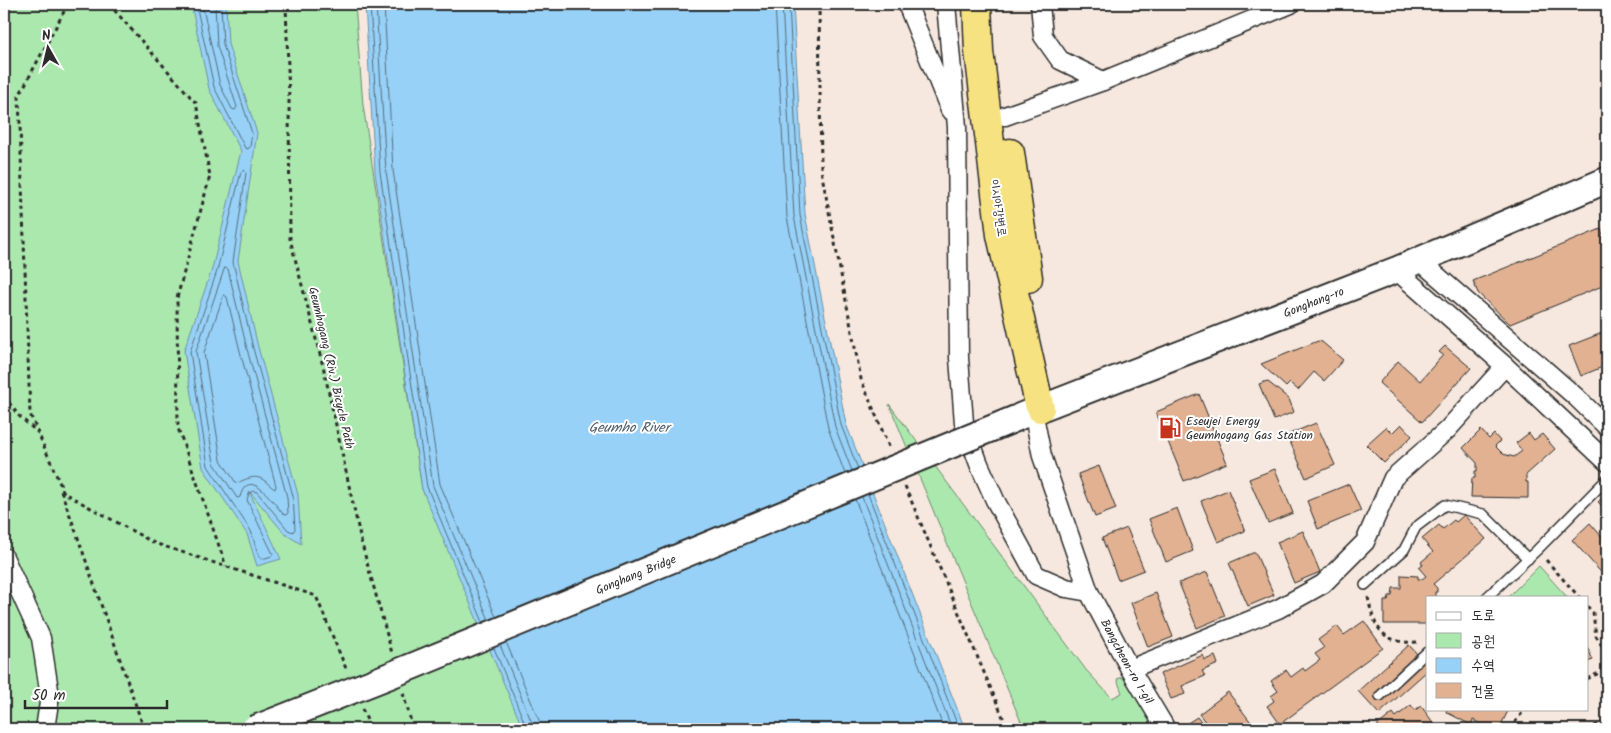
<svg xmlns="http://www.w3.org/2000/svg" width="1611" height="733" font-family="Kalam,'Poor Story',sans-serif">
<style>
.green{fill:#abe8ae;stroke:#6b8a6c}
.water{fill:#97d1f7;stroke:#6c8fa5}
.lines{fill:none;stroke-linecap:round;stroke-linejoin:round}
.shore{stroke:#566d7d;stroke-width:1}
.building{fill:#e1b192;stroke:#2b2b2b}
.lane-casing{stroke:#2b2b2b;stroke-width:12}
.street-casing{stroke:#2b2b2b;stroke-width:21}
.secondary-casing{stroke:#2b2b2b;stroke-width:29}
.highway-casing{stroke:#2b2b2b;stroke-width:31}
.path{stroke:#2b2b2b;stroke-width:3;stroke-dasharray:4 4;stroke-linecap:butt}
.lane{stroke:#fff;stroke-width:9}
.street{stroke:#fff;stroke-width:18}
.secondary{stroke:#fff;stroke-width:25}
.highway{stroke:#f7e281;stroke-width:28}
.secondary-bridge-casing{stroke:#2b2b2b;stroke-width:29;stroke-linecap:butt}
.secondary-bridge{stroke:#fff;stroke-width:25}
.labels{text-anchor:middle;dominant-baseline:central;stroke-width:4;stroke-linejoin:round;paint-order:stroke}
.street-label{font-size:12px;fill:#2b2b2b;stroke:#fff}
.poi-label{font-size:12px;fill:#2b2b2b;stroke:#fff;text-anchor:start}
.water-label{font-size:14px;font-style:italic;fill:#4b5d68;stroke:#fff}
</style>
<rect width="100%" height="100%" fill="#f6e8de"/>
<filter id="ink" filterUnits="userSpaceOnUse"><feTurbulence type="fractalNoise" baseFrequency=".02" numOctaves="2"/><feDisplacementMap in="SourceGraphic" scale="10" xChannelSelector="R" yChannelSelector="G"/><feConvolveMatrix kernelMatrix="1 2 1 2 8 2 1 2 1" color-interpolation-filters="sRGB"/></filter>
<g filter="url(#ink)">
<g class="green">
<polygon points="4,4 355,4 363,105 422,489 539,729 4,729"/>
<polygon points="889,404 1086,670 1112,698 1122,693 1117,679 1126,676 1156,729 1024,729"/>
<polygon points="1539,566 1567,597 1508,597"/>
</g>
<g class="water">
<polygon points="191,4 226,4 228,44 257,133 238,261 258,347 298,495 301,544 285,534 249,491 281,559 257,566 247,534 203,468 184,351 212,269 241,151 209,89"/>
<polygon points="365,4 793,4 805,214 846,424 965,729 523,729 422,489 375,172"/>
</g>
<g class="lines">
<g class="shore">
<polyline points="196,4 214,87 245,148 248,149 250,147 252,133 223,45 221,4"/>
<polyline points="202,4 220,85 232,109 235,110 237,107 217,46 215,4"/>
<polyline points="370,4 380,172 427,487 483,622"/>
<polyline points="376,4 386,171 433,486 489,620"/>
<polyline points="384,4 393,170 440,484 496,617"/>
<polyline points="775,4 787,217 828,428 845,474"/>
<polyline points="782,4 794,216 835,427 852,471"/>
<polyline points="789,4 800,215 841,425 858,469"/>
<polygon points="244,170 246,173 233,262 253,348 293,496 295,529 293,532 288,530 257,492 253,491 249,493 247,500 273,554 272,556 262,559 259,557 251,531 208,466 190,352 217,271 241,172"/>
<path d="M225,268l3,1 19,80 40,148 1,16 -2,2 -3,-1c-9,-11 -34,-49 -43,-17l-3,1 -23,-35 -18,-111z"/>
<path d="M224,295l3,2 13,54 36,135 -1,3c-4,-2 -6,-5 -10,-8 -11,-8 -19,-1 -29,2l-15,-23 -17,-107z"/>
<polyline points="868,494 959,729"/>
<polyline points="862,497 952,729"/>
<polyline points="855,499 944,729"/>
<polyline points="506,642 539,720 541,729"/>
<polyline points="500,645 532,723 533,729"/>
<polyline points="494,648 527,729"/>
</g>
</g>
<g class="building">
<polygon points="1601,229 1607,245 1607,284 1510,324 1478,293 1473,281"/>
<polygon points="1607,331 1607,365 1581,376 1569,346"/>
<polygon points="1318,341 1322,342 1343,360 1324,381 1314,372 1298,390 1290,383 1286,387 1261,364"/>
<polygon points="1445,346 1471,368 1422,422 1379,383 1398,361 1420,381 1443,355 1439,352"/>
<polygon points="1267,381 1289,399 1294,412 1274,420 1259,384"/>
<polygon points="1199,394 1227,463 1184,481 1156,412"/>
<polygon points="1316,423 1335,465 1306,478 1287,435"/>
<polygon points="1401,424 1412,436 1384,463 1366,445 1386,427 1392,433"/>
<polygon points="1481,430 1489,439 1494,434 1500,441 1495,446 1503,454 1514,457 1522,451 1516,443 1529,433 1534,440 1542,434 1555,449 1526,475 1526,482 1528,482 1528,498 1471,497 1472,478 1475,478 1475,471 1477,471 1477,463 1463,448"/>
<polygon points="1099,466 1116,509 1095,517 1078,474"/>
<polygon points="1275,469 1293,513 1268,523 1249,479"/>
<polygon points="1349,484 1361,511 1318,529 1307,501"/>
<polygon points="1228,490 1245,531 1218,542 1201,501"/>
<polygon points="1607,493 1607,511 1598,502"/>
<polygon points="1177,508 1193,551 1166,562 1149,519"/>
<polygon points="1464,515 1486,539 1433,584 1437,588 1437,592 1435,592 1435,597 1427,597 1427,627 1426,624 1384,624 1384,601 1388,601 1389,596 1392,596 1393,588 1401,588 1401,575 1418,576 1418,579 1422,579 1426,576 1419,568 1423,565 1421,562 1433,552 1422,539 1439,525 1443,529 1454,520 1456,522"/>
<polygon points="1590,523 1603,538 1607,535 1607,579 1572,540"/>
<polygon points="1127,528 1144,570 1118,580 1102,538"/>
<polygon points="1303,531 1320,572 1294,583 1277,542"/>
<polygon points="1255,552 1274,595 1248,606 1229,563"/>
<polygon points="1207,572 1225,616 1197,628 1179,583"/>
<polygon points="1156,593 1173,637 1148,647 1131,603"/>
<polygon points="1364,621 1383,648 1280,724 1267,706 1274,701 1271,696 1278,691 1271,681 1286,670 1291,677 1303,668 1305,671 1320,660 1315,654 1324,648 1318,640 1337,626 1344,635"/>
<polygon points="1409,645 1427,665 1427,671 1379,714 1358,691"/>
<polygon points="1587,647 1593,660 1587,662"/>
<polygon points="1203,655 1205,660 1215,656 1218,664 1202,671 1205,676 1182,686 1185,694 1171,699 1160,674"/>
<polygon points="1228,692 1256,729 1211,729 1199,714"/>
<polygon points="1411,705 1415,710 1421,706 1438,729 1379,729 1377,726 1393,713 1396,717"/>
<polygon points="1447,709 1505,709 1508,711 1499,729 1491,729 1473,720 1471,725 1446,712"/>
<polygon points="1197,717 1206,729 1185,729 1183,726"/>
</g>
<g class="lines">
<g class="lane-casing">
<g id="lane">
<polyline points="1365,585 1404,550 1416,527 1445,505 1483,514 1528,559"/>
<polyline points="1487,597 1537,550 1607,479"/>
<polyline points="1380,696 1427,652"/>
</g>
</g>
<g class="street-casing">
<g id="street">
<polyline points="907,4 950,110"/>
<polyline points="946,4 957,127 959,358 964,423 979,464 995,500 1036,575 1066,588 1089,592"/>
<polyline points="1040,4 1043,36 1060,60 1103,81 1291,4"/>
<polyline points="1005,116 1103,81"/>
<polyline points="1419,260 1576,397 1607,427"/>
<polyline points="1396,270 1505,366 1607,462"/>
<path id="s1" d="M1033,411l9,45 47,136 41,77 36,60"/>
<polyline points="4,557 41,638 50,696 45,729"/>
<polyline points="1130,669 1278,609 1323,584 1365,542 1393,478 1447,430 1505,366"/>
</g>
</g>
<g class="secondary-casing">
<g id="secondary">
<path id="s2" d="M1021,416l375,-146 211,-90"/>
</g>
</g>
<g class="highway-casing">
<g id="highway">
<polyline points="977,4 979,51 1001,235 1040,408"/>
<polyline points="1010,153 1028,278"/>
</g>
</g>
<g class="path">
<polyline points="68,4 19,96 30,414 64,493 154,543 316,596 347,671"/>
<polyline points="109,4 196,103 210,176 177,298 178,428 226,566"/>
<polyline points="286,4 289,100 290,239 324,370 361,541 392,653"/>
<polyline points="819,4 821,170 861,379 889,447"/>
<polyline points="4,12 11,6 12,4"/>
<polyline points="4,396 19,416 37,432"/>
<polyline points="905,486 1008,729"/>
<polyline points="61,491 76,532 144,729"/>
<polyline points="1546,560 1579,597"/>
<path d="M1368,597c6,32 15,47 49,45"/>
<polyline points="1587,606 1593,613 1596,636 1607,654"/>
<polyline points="1587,679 1607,669"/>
<polyline points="403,693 413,729"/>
<polyline points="362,709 371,729"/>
<polyline points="1510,729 1525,709"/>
<polyline points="1587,729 1607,721"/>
</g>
<use href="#lane" class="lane"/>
<use href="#street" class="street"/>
<use href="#secondary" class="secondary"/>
<use href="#highway" class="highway"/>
<g class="secondary-bridge-casing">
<g id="secondary-bridge">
<path id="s3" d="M254,729l137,-54 626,-257"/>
</g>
</g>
<use href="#secondary-bridge" class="secondary-bridge"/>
</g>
</g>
<defs>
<g id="fuel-bare" transform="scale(1.725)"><path d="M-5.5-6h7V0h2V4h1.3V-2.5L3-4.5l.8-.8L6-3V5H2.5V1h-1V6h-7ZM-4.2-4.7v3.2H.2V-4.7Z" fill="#c8321e" stroke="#fff" stroke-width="2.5" paint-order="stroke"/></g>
</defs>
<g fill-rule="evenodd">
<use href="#fuel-bare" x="1170" y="428"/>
</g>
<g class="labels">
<g class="street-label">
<text transform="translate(998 208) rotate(82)">이시아강변로</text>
<text stroke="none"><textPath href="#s2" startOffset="314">Gonghang-ro</textPath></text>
<text transform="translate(331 368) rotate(77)">Geumhogang (Riv.) Bicycle Path</text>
<text stroke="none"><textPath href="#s3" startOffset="412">Gonghang Bridge</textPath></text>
<text stroke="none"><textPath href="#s1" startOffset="269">Bangcheon-ro 1-gil</textPath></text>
</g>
<g class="poi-label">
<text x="1186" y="421">Eseujei Energy<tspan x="1186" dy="14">Geumhogang Gas Station</tspan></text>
</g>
<g class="water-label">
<text x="629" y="428">Geumho River</text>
</g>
</g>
<rect width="1611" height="733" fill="none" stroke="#fff" stroke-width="20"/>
<rect x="10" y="10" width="1591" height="713" fill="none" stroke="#2b2b2b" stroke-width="2" filter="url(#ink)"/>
<rect x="1426" y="596" width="162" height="115" fill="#ffffff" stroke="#aaaaaa"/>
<rect x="1436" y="612" width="25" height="8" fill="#ffffff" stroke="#aaaaaa"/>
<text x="1471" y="620" font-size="15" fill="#2b2b2b">도로</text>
<rect x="1436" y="633" width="25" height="15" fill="#abe8ae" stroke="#aaaaaa"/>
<text x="1471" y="646" font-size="15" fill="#2b2b2b">공원</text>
<rect x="1436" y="658" width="25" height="15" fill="#97d1f7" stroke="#aaaaaa"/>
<text x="1471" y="670" font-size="15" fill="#2b2b2b">수역</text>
<rect x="1436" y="683" width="25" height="15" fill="#e1b192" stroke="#aaaaaa"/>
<text x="1471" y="696" font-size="15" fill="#2b2b2b">건물</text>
<g transform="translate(48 48) rotate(352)" stroke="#ffffff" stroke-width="4" paint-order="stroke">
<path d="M0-4L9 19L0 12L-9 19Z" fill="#2b2b2b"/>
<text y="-8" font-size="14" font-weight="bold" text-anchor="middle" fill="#2b2b2b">N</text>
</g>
<path d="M25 700v8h142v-8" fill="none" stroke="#2b2b2b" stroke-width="2.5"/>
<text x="32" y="700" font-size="15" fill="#2b2b2b" stroke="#ffffff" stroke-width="4" paint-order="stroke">50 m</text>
</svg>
